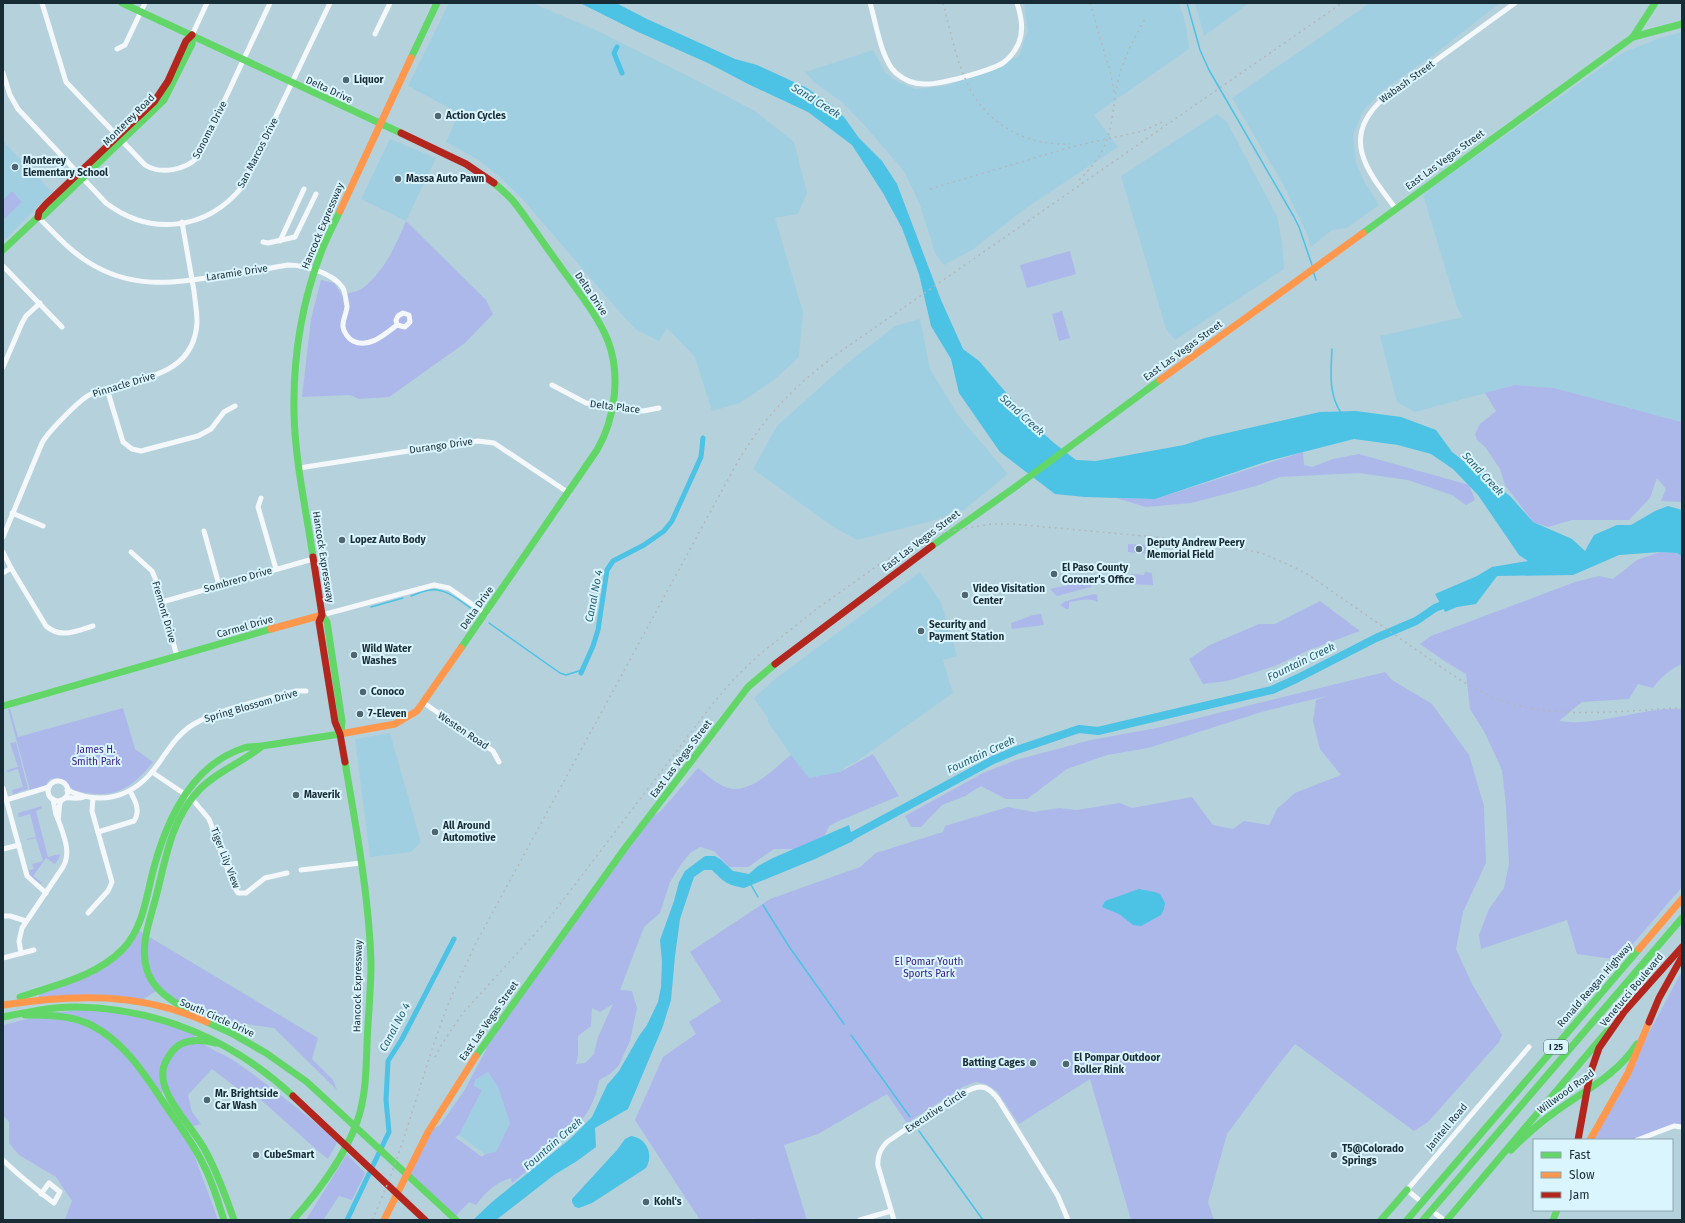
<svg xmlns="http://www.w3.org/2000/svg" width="1685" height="1223" font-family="'Fira Sans',sans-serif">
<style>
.built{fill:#a1cfe2}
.green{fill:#acb8ea;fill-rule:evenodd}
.water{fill:#4cc2e5}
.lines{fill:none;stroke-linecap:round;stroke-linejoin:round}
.stream{stroke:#4cc2e5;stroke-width:1.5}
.canal{stroke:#4cc2e5;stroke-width:5}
.river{stroke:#4cc2e5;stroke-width:8}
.street{stroke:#f4f8fa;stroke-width:5}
.fast{stroke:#63d668;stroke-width:7}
.slow{stroke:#ff974d;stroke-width:7}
.jam{stroke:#b3261e;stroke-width:7}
.rail{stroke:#b2b8bb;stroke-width:1.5;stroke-dasharray:2 4;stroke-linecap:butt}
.poi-dot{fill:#4e666f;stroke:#dbf5ff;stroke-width:1.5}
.labels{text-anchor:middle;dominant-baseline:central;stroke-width:4;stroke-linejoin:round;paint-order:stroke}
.shield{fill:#dbf5ff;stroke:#526871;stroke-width:1}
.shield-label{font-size:9px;font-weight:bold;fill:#172c34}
.poi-label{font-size:10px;font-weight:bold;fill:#172c34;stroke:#dbf5ff;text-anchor:start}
.street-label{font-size:10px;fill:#172c34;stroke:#dbf5ff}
.park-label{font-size:10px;fill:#311782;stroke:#dbf5ff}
.water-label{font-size:11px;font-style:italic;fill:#286073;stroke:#dbf5ff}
</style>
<rect width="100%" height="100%" fill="#b5d1dc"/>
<g class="built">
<polygon points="449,3 532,3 598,31 690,77 755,111 794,142 807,193 798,214 775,218 803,312 799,357 774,380 740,403 712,411 695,357 667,328 659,341 637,330 624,317 525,202 499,176 477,159 446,142 459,113 408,86"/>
<polygon points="1024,3 1179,3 1186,25 1189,49 1094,115 1118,147 1026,208 972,250 944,265 935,253 920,205 904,171 864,125 843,103 814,82 805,72 873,50 885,72 896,81 915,89 946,86 1019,56 1028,31"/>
<polygon points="1195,3 1249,3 1204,36"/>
<polygon points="1370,3 1500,3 1432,56 1382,91 1363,111 1353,135 1356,163 1364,181 1379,205 1347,228 1332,230 1311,247 1308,236 1283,184 1232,98"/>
<polygon points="1682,32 1682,422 1554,388 1515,385 1415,412 1397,402 1380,336 1463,317 1458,310 1423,195 1435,185 1622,53 1660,38"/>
<polygon points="1217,114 1227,122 1277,216 1282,242 1284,269 1175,340 1166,329 1121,176"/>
<polygon points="390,139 436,158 406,221 361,199"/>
<polygon points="3,141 52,192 3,242"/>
<polygon points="920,319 930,369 958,415 1008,474 964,510 928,522 857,540 832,526 753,469 777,426 845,365 895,326"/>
<polygon points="920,572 941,602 957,656 943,660 953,693 856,762 845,767 840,773 809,778 802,771 768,722 768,718 754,698 775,679"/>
<polygon points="390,733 421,842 411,852 370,857 355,739"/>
<polygon points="488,1072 498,1087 510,1123 496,1153 485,1154 459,1135 482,1090 474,1086 475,1080"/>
</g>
<g class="green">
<polygon points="11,192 13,192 22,202 3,220 3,200"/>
<path d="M406,221l80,79 7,14 -28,29 -76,54 -30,2 -9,-4 -48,2 9,-78 10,-39 13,3 8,12c6,-2 15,-3 21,-7 21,-16 33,-43 43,-67z"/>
<polygon points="1070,251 1076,274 1027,288 1020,265"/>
<polygon points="1062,311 1070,338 1059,341 1052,314"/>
<polygon points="1515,385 1554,388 1682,422 1682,502 1661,501 1666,489 1657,478 1650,498 1629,520 1572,520 1548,527 1533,522 1505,485 1500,469 1486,448 1477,440 1475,434 1480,424 1496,411 1485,393"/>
<polygon points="1303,452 1304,465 1312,467 1333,459 1359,454 1469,485 1475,500 1466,505 1452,495 1408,480 1359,473 1280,477 1256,486 1191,503 1146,507 1116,498 1155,499"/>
<polygon points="1128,544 1150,545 1150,554 1128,552"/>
<path d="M1660,552l17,1 5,3v108c-11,4 -22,14 -29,24l-15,-4 -9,15 -47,3 -23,19c41,6 82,-14 123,-12v178l-63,73 -42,-6 -10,-34 -86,29 -2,-14 10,-26 15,-21 5,-24 -3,-58 -4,-36 -17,-37 -15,-24 -4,-35 -20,-12 -26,-18 11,-8 144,-54 24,-6 14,3 24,-19z"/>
<polygon points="1145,572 1152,573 1153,585 1125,584 1121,581 1122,578 1130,578 1131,574 1144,575"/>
<polygon points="1087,581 1091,581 1093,582 1091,587 1057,596 1050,589"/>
<path d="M1094,594l3,1 1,7c-9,-5 -19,-1 -28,0l-1,1v6h-3l-6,-4 6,-4z"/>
<polygon points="1320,601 1360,631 1309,650 1275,666 1227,681 1203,684 1189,659 1210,645 1259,624 1275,624"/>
<polygon points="1041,614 1044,625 1012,629 1011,623 1033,615"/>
<polygon points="1385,672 1392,680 1432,704 1469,755 1484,806 1486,863 1463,912 1456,949 1472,984 1502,1035 1499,1042 1428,1122 1414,1131 1295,1044 1272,1073 1227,1134 1208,1202 1214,1220 1131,1220 1090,1079 1019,1124 997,1091 986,1084 976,1082 964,1086 907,1123 887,1094 818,1134 784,1145 807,1220 755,1220 754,1218 750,1220 700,1220 635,1120 663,1057 696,1034 689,1022 721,1001 690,952 770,899 860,867 876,853 943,832 945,826 1008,807 1034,812 1059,808 1077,810 1120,803 1132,808 1192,797 1213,825 1233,829 1244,821 1269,825 1277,809 1295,793 1341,775 1320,749 1313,721 1316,700 1327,696 1265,711 1148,748 1107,755 1067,769 1027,799 1006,799 981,786 965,796 942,805 921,827 911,827 905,816 983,773 1016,760 1091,740 1162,727"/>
<path d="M123,708l12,41 18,13c-24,30 -42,38 -80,28l-7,-9 -8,-3 -8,1 -6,8 -14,3 -22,-81h2l8,28z"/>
<polygon points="16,742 28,789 13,794 12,790 23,787 18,769 8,772 7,770 18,767 10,743"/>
<path d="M873,754l26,42 -58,24 -12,6 -4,9 -29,14h-22l-26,18h-19l-15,-16 -14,-4 -10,6 -8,10 -12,19 -10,31 -16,14 -24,63 12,1 5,17 -7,33 -11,24 -9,9 -11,6c-3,20 -13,40 -30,52 -4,3 -10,4 -14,6l-7,15 -36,30 -1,-5c-16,5 -25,14 -35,27l-7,-3 -15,16 -49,-41 23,-45 12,-7 24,-34 22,-41 -2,-6 161,-223 16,-10 37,-43c8,6 15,13 23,17 25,15 52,-16 70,-30l18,23 31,-6zM613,1004l-15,33 -4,17 -9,9 -9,1 2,-9v-19l13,-10 1,-18 8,4zM488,1072l10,15 12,36 -14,29 -11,2 -3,3 -27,-20 4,-2 23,-45 -8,-4 1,-6z"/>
<path d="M42,806v2l-6,3 12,46 12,-3 -1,4 -4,6 -9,-6 -13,18 9,7 -1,1c-6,-4 -11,-6 -12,-14l5,-1 -2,-5 11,-3 -7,-23 -9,2v-1l9,-2 -6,-23 -11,3 -1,-4z"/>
<polygon points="136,929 318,1038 312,1059 333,1080 337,1090 274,1028 217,1020 180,1005 159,989 141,1001 38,998 41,990 111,960"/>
<polygon points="1682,971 1682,1128 1674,1126 1637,1140 1591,1140"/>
<path d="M109,1007l93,26 -8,4c12,11 28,16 42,25 32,22 62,47 92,71l9,10 -9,16 -10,-8 -69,-62h-11l-26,-20 -24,26 4,17 9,12 -11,3 -26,-42 -3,14 27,39 30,82h-157l4,-1 7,-18 -16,-24 -37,-22 -10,-12v-21l-6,-7v-90l48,-12z"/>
<polygon points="347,1154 365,1173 352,1200 339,1196 323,1220 306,1220"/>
</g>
<g class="water">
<polygon points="580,3 616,3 647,19 735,59 757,65 807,88 831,105 844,117 859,138 882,161 897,184 941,300 963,349 979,361 1034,425 1054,443 1076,460 1096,461 1184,445 1205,438 1320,412 1356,411 1401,417 1436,430 1452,452 1510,496 1533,522 1572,539 1585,551 1594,535 1617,525 1631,525 1655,511 1668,506 1682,510 1682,556 1677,553 1660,552 1619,555 1573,575 1497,576 1476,604 1457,607 1445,612 1435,594 1477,576 1492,567 1528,561 1519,555 1478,495 1453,469 1431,454 1398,445 1354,439 1268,461 1155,499 1085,497 1055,494 1000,452 959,393 951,359 931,326 919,274 902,228 883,193 852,145 808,112 748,84 710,64 636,31"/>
<path d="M849,825l4,16 -38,18 -71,29c-17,-3 -20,-6 -32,-18h-8l-10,7 -14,42 -5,37 -4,44 -8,26 -35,83 -33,19 1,19 -19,14 -23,14 -58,45h-23l19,-18 78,-63 22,-22 15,-32 12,-14 20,-35 8,-11 11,-23 3,-15 1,-25 -2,-22 14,-39 5,-19 6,-11 20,-15h10l5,3 13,12 16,3 9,-8 15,-8z"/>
<polygon points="1139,889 1155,892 1160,894 1165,903 1164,909 1161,915 1141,926 1133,925 1119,914 1102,907 1105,901"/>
<path d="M631,1136c16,2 23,19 15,32l-54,35 -13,5 -4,-1 -3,-5v-3l45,-49 8,-11z"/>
</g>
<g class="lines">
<g class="stream">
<polyline points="1187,3 1200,50 1209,70 1294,217 1299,227 1312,265"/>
<polyline points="1313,271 1316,280"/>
<path d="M1332,349c-1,22 -4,44 9,64"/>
<path d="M411,596c6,-2 12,-5 19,-6 16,-3 32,13 45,21"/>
<polyline points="371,607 403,598"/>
<polyline points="489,623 560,673 566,675 582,670"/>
<polyline points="750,883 758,897"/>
<polyline points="763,905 790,948 844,1024"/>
<polyline points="851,1035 910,1117"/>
<polyline points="919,1131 983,1220"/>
</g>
<g class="canal">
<polyline points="617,47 614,53 622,73"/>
<polyline points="581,673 593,646 598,630 607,570 613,561 644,545 664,531 672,521 701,457 703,438"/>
<polyline points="347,1220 389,1132 386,1100 388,1061 402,1039 454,939"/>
</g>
<polyline class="river" points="843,841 993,760 1017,750 1079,729 1098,731 1272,690 1298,678 1376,638 1416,621 1435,608 1450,602"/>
<g class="street">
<path d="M42,3l24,79 79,83c16,10 40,5 53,-8l72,-154"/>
<path d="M870,3c6,19 11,57 26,70 8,7 18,11 28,11 16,1 65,-13 79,-21 5,-4 9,-8 12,-13 10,-15 7,-31 2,-47"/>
<polyline points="375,34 390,3"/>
<polyline points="192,35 207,3"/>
<polyline points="117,49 125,45 145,3"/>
<path d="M3,73l7,22 8,14 88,94c45,34 101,27 136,-16l88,-184"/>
<path d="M1396,209c-28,-37 -57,-71 -13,-110l132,-96"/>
<path d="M38,217c16,16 31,33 50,45 42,27 84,22 131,14 23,-3 46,-7 69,-11 17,0 45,8 55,23 2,4 3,13 4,18 0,7 -5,14 -4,21 1,6 6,12 10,14 16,8 32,-7 44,-16l-1,-5 2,-4 5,-3 6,2 1,7 -5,5 -8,-2"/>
<polyline points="280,241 304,189"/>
<polyline points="263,242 268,243 295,237 316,194"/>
<polyline points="3,266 62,327"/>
<polyline points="3,367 22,323 26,316 40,303"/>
<polyline points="552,385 586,403 643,411 659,408"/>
<polyline points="107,389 123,442 132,449 141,451 198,436 211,429 224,412 235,406"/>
<polyline points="299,468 460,443 478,441 494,443 569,493"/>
<polyline points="261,498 258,507 276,569"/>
<polyline points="12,513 43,526"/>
<polyline points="204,531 219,585"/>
<path d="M3,537l39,-94c6,-11 38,-44 49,-49 41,-17 103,-13 106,-72 0,-10 -2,-21 -3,-31 -4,-23 -8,-46 -12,-69"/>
<path d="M3,552l8,16 35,58c15,13 30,5 47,0"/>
<polyline points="131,552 152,571 155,578 177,656"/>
<polyline points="3,573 11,568"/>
<polyline points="162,602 313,559"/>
<polyline points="322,615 434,585 449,588 486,614"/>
<polyline points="424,703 493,751 499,762"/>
<polyline points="152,772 192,799 209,819 233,884 238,893 246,893 265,878 287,873"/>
<circle cx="58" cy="791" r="10"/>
<polyline points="3,788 27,876 46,893"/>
<path d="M67,790c31,15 62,9 85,-18 14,-17 22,-36 42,-48 28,-16 70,-24 102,-33h10"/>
<path d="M65,798c7,-1 12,2 19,-1"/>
<polyline points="6,800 49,787"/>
<path d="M58,819c2,-7 0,-12 3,-19"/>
<path d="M98,832l36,-11c7,-10 1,-21 -4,-30"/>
<polyline points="3,849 19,845"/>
<polyline points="301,870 361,863"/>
<polyline points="88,913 108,891 112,882 92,811 93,798"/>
<polyline points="3,916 10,916 26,921"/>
<path d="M21,953l-2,-12 3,-13 41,-61c9,-15 0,-33 -5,-48l-2,-4 -3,-16"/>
<polyline points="3,958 34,950"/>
<polyline points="1637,1140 1674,1126 1682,1127"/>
<path d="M3,1160c16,16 33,29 51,43l6,-11 -11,-9 -8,11"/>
<polyline points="1418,1199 1407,1190 1529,1047"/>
<polyline points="1436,1214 1444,1220"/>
<polyline points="860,1220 891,1211"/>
<path d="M894,1220l-16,-54c-1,-10 2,-17 9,-24 17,-11 77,-55 93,-55 8,0 13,6 18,12l60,97 10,24"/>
</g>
<g class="fast">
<polyline points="122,3 401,133"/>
<polyline points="1633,37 1682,24"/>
<polyline points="411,58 437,3"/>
<polyline points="1363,233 1633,37 1655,3"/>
<polyline points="3,250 38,217 43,216 164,100 192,44 192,35"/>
<polyline points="932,546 1018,485 1160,380"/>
<path d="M313,557c-7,-48 -18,-96 -19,-144 -1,-55 8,-112 28,-163 5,-13 12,-26 18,-39"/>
<polyline points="322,615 327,622 342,721 341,734"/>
<path d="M461,648l136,-198c18,-31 24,-75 11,-109 -11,-28 -36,-57 -53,-82 -14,-19 -27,-39 -41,-57 -6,-7 -13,-13 -20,-19"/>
<polyline points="3,706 271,629"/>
<path d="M20,997c35,-12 76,-20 103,-48 20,-21 23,-51 30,-78 13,-50 38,-106 91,-123 6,-2 12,-1 18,-2 26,-4 52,-8 78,-12"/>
<path d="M187,1010c-16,-10 -34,-20 -40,-40 -8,-25 4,-52 10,-77 9,-36 15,-75 42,-103 17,-18 42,-27 62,-43"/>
<path d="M25,1015c22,0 46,0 66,10 36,18 57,55 79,87 12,17 25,34 34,54 9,17 14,36 20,54"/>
<path d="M3,1017c24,-5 48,-10 72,-10 83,1 158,33 218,89"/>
<polyline points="207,1022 231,1033 266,1053 307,1082 456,1220"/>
<path d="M216,1043c-16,-4 -35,-5 -45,10 -4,6 -8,11 -8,19 -3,26 32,57 43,80 12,22 20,45 28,68"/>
<polyline points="476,1056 625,848 748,687 775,664"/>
<path d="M1511,1150c14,-14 28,-27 44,-38 29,-21 62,-37 82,-68"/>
<path d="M293,1220c25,-28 51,-62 64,-98 9,-25 9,-52 10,-78 1,-27 4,-54 4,-81 -2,-68 -15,-135 -26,-201"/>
<polyline points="1381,1220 1407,1190"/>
<polyline points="1407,1220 1639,949"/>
<polyline points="1423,1220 1682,918"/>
<polyline points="1447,1220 1608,1030"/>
<polyline points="1553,1220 1557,1210"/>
</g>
<g class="slow">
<polyline points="340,211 411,58"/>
<polyline points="1160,380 1363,233"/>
<polyline points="271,629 322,615"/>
<polyline points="340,734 395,724 417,711 461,648"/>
<polyline points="1639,949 1682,899"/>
<path d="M3,1005c71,-11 136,-13 204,17"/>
<polyline points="1590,1140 1628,1073 1649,1022"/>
<polyline points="384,1220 428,1132 476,1056"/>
</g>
<g class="jam">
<polyline points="401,133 466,164 494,183"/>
<polyline points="38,217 39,212 46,204 154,102 168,81 186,41 192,35"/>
<polyline points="313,557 322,615 319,622 335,722 340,734 345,762"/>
<polyline points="775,664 932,546"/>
<polyline points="1649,1022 1659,998 1682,957"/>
<polyline points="293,1096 425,1220"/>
<polyline points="1578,1140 1590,1074 1599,1048 1624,1012 1682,947"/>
</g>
<g class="rail">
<path d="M943,3c7,27 13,57 25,82 19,40 59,61 102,59"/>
<polyline points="1090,3 1111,75 1114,93"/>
<path d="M1079,180c36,-35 30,-54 39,-99 5,-22 16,-42 27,-62"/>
<polyline points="930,189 1075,146 1143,131 1162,122"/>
<path d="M435,1057l7,-13 20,-30 89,-98 163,-214 21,-24 25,-24 54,-43 60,-43 29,-18 34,-15 14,-4 40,-7h22l208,19 43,11 32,14 14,8 144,100c16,10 33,20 52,26 55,18 119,8 176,6"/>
<path d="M372,1220c31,-66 47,-137 72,-205 9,-24 21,-48 32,-72l262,-482c30,-49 60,-79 106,-112l498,-346"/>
</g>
</g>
<g class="poi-dot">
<circle cx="346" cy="80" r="4"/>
<circle cx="438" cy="116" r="4"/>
<circle cx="15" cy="167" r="4"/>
<circle cx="398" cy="179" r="4"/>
<circle cx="342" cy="540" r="4"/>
<circle cx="1139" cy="549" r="4"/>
<circle cx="1054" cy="574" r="4"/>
<circle cx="965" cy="595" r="4"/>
<circle cx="921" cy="631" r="4"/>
<circle cx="354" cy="655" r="4"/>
<circle cx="363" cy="692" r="4"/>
<circle cx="360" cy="714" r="4"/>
<circle cx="296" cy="795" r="4"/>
<circle cx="435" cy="832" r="4"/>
<circle cx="1033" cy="1063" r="4"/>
<circle cx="1066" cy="1064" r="4"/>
<circle cx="207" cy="1100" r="4"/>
<circle cx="256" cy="1155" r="4"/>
<circle cx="1334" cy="1155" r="4"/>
<circle cx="646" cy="1202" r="4"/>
</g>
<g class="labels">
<rect class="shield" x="1544" y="1040" width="24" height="14" rx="3"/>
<g class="shield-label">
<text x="1556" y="1047">I 25</text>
</g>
<g class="poi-label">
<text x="354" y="80">Liquor</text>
<text x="446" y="116">Action Cycles</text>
<text x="23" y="161">Monterey<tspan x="23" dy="12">Elementary School</tspan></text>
<text x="406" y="179">Massa Auto Pawn</text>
<text x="350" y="540">Lopez Auto Body</text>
<text x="1147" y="543">Deputy Andrew Peery<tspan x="1147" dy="12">Memorial Field</tspan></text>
<text x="1062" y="568">El Paso County<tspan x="1062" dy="12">Coroner's Office</tspan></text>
<text x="973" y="589">Video Visitation<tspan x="973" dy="12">Center</tspan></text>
<text x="929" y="625">Security and<tspan x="929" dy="12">Payment Station</tspan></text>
<text x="362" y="649">Wild Water<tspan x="362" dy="12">Washes</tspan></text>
<text x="371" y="692">Conoco</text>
<text x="368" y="714">7-Eleven</text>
<text x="304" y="795">Maverik</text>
<text x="443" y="826">All Around<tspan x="443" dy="12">Automotive</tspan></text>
<text x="1074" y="1058">El Pompar Outdoor<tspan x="1074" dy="12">Roller Rink</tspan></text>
<text x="1025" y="1063" text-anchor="end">Batting Cages</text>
<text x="215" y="1094">Mr. Brightside<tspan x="215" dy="12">Car Wash</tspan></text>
<text x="1342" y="1149">T5@Colorado<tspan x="1342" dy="12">Springs</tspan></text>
<text x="264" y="1155">CubeSmart</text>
<text x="654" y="1202">Kohl's</text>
</g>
<g class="street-label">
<text transform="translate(1407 82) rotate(-36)">Wabash Street</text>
<text transform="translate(329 90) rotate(25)">Delta Drive</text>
<text transform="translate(129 120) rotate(-45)">Monterey Road</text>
<text transform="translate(210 130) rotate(-63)">Sonoma Drive</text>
<text transform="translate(258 153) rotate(-63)">San Marcos Drive</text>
<text transform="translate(1445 160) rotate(-36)">East Las Vegas Street</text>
<text transform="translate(323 226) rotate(-67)">Hancock Expressway</text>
<text transform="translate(237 273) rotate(-9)">Laramie Drive</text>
<text transform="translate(591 294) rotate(56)">Delta Drive</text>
<text transform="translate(1183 351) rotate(-36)">East Las Vegas Street</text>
<text transform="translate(124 385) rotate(-17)">Pinnacle Drive</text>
<text transform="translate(615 407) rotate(7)">Delta Place</text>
<text transform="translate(441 446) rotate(-8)">Durango Drive</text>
<text transform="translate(921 541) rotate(-37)">East Las Vegas Street</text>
<text transform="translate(323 557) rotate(81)">Hancock Expressway</text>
<text transform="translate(238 580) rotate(-16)">Sombrero Drive</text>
<text transform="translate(477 608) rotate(-55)">Delta Drive</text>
<text transform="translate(164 612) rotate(74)">Fremont Drive</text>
<text transform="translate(245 627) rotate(-16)">Carmel Drive</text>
<text transform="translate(251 706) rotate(-16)">Spring Blossom Drive</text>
<text transform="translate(463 731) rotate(34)">Westen Road</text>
<text transform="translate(681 759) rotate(-53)">East Las Vegas Street</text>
<text transform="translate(225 858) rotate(69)">Tiger Lily View</text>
<text transform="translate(1595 985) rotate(-49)">Ronald Reagan Highway</text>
<text transform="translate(358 986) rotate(-89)">Hancock Expressway</text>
<text transform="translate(1632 990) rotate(-50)">Venetucci Boulevard</text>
<text transform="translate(217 1018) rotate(24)">South Circle Drive</text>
<text transform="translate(489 1021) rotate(-55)">East Las Vegas Street</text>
<text transform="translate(1566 1092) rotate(-36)">Willwood Road</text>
<text transform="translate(936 1111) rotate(-33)">Executive Circle</text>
<text transform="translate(1447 1127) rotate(-50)">Janitell Road</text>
</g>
<g class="park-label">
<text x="96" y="750">James H.<tspan x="96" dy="12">Smith Park</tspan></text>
<text x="929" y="962">El Pomar Youth<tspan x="929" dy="12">Sports Park</tspan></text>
</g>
<g class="water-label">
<text transform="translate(816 101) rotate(32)">Sand Creek</text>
<text transform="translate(1022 415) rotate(42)">Sand Creek</text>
<text transform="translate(1483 474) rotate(47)">Sand Creek</text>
<text transform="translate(594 596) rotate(-79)">Canal No 4</text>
<text transform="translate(1301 662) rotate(-26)">Fountain Creek</text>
<text transform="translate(981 755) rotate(-25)">Fountain Creek</text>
<text transform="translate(395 1027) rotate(-62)">Canal No 4</text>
<text transform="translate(553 1144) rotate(-41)">Fountain Creek</text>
</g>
</g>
<rect width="1685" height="1223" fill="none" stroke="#172c34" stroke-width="8"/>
<rect x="1533" y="1139" width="140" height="72" fill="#dbf5ff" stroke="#8da5ae"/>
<rect x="1541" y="1152" width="20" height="6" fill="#63d668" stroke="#8da5ae"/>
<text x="1569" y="1159" font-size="12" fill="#172c34">Fast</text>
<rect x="1541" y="1172" width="20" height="6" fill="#ff974d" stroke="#8da5ae"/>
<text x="1569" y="1179" font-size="12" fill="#172c34">Slow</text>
<rect x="1541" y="1192" width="20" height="6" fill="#b3261e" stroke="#8da5ae"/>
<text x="1569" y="1199" font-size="12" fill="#172c34">Jam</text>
</svg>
